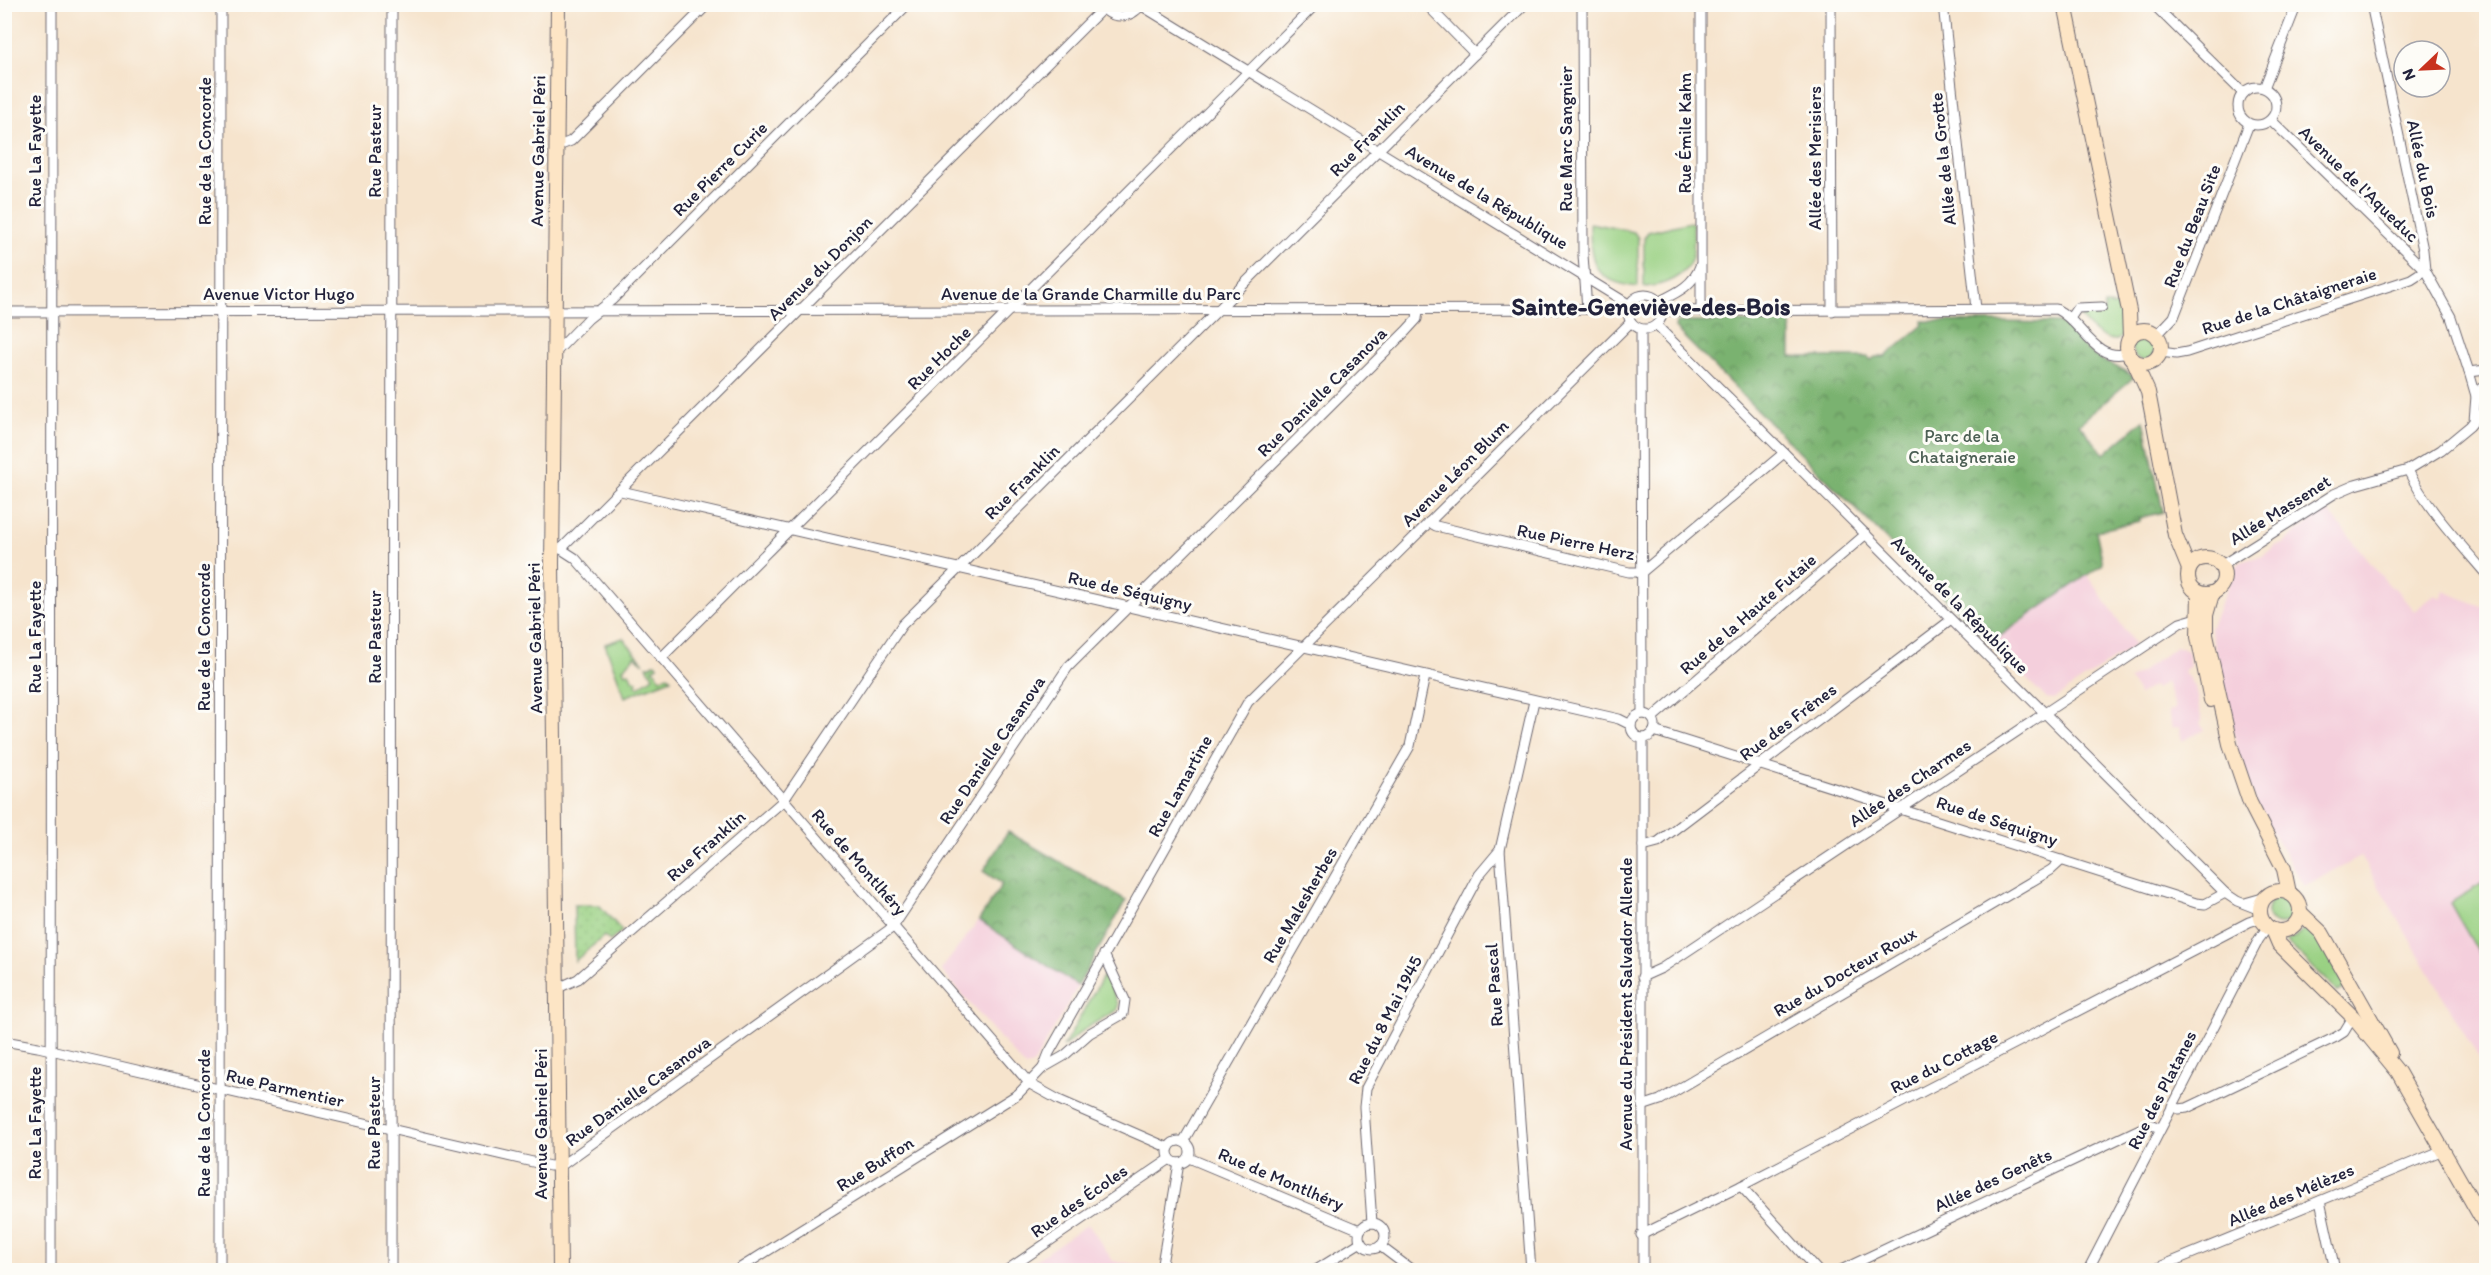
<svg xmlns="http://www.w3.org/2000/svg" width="2491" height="1275" font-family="Itim,sans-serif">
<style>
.built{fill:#f4cfdc}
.grass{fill:#99d082;stroke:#5e795e;stroke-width:1.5}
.forest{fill:url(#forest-crowns);stroke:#4e6a56;stroke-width:1.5}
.garden{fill:url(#garden-dots);stroke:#5e795e;stroke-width:1.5}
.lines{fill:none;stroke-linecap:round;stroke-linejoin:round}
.street-casing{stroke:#6c666e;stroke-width:11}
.secondary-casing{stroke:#6c666e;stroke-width:16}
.street{stroke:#fff;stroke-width:9}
.secondary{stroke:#fde5c5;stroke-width:14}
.labels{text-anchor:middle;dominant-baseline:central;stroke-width:6;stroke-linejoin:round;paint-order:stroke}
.street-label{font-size:18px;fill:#22223b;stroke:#fdfcf7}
.park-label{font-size:18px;fill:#4c5f54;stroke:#fdfcf7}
.district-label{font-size:24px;font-weight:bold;fill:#22223b;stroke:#fdfcf7}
</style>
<defs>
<pattern id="forest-crowns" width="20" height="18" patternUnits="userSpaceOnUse" patternTransform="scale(1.5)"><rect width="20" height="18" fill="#7ab270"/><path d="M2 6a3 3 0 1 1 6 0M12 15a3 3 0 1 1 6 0" fill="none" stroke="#64905d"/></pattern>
<pattern id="garden-dots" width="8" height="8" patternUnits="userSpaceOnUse" patternTransform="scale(1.5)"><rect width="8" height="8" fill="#99d082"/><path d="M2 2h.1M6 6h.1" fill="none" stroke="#84b271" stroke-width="1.8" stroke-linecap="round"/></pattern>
</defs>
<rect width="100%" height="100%" fill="#fdfcf7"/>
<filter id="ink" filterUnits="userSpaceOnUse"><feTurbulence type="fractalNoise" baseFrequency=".0167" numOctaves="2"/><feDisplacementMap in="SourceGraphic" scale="12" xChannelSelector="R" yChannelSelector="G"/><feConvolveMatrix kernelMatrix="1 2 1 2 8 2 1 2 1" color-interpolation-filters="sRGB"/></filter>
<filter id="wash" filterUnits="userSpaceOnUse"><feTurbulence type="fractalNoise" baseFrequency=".008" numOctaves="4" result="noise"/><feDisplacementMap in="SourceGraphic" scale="24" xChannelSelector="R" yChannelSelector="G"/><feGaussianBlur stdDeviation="1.35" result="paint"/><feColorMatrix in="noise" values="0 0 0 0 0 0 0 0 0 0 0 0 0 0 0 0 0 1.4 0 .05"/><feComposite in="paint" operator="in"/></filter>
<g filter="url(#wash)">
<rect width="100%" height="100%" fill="#f6e4cd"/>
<g class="built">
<polygon points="2326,508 2377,571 2392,588 2394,587 2414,611 2435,595 2441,599 2444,591 2486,608 2486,1070 2361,856 2304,886 2259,810 2242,770 2210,628 2229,584 2232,571 2243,560 2261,557 2277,545 2283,544"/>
<polygon points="2087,574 2135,645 2054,699 2046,698 1990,643"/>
<polygon points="2176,647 2181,647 2187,651 2190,666 2183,671 2195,687 2202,722 2200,723 2204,730 2182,741 2179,727 2172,729 2168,711 2175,709 2166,682 2155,689 2153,686 2139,695 2129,680"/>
<polygon points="979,920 1078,986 1033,1065 1025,1067 941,970"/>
<polygon points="1088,1224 1113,1261 1154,1267 1153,1270 1021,1270"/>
</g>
<g class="grass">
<path d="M1690,222l3,2c0,10 2,24 -1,34 -6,19 -29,28 -48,29v-49l4,-6z"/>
<path d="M1590,223l44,9 4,6v49c-45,-5 -48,-24 -48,-64z"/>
<path d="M2105,305l15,1 4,12v16l-7,6c-16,1 -32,-15 -39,-28l10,-2 1,2h15z"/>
<circle cx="2144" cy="348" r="12"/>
<polygon points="623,638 644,663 635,656 623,669 625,673 629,672 632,679 637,681 636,685 638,687 653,677 647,666 651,666 655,663 658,666 653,669 661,678 668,676 671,679 625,697 605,644"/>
<polygon points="2486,881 2486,951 2480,955 2450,903"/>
<circle cx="2280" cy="911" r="13"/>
<polygon points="2306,928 2319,939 2345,985 2345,988 2338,992 2286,941 2295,938"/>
<polygon points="1105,973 1118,1004 1117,1010 1086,1028 1063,1047"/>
</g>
<g class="forest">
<path d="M1922,321l139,2 5,3c9,10 18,24 30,31 13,8 26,11 38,20l-55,47 25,30 40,-34 19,92 -23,6v3l-44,10 7,33 -113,79 -315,-315 1,-6h115v35h77l3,3 4,-3h10l38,-32z"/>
<polygon points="1008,832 1126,900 1078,986 979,920 1002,884 983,871"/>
</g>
<polygon class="garden" points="574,905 599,905 622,931 610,941 604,936 575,961"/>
</g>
<g filter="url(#ink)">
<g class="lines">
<g class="street-casing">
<g id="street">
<path d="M1100,4c11,17 31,15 42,0"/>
<polyline points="1426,4 1475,54"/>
<polyline points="1582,4 1583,255 1587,309"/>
<polyline points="1701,4 1701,311"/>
<polyline points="1831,4 1832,311"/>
<polyline points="1943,4 1976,309"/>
<polyline points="2153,4 2243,93"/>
<polyline points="2371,4 2423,250 2425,270"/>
<polyline points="1142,6 1630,305"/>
<circle cx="2257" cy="106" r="19"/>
<polyline points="2264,88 2297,4"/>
<polyline points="556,147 571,141 708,4"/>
<circle cx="1645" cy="312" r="17"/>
<path d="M1658,302c18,-9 35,-16 42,-36"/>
<path d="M1661,311l395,-2c27,13 38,54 72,44"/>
<polyline points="4,312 1607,309 1628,311"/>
<polyline points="2071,317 2077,308 2102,307"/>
<polyline points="1656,325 2225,893 2237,901 2260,910"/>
<polyline points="1641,329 1642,714"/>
<polyline points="2157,335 2174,317 2249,124"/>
<polyline points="2161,352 2176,354 2187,352 2411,279 2425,270"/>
<polyline points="554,354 588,319 612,300 908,4"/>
<polyline points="2469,372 2486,370"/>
<polyline points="2476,396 2486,384"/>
<polyline points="2476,413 2486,427"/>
<path d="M2408,470c18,38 51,72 78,104"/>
<polyline points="621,491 1619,719 1631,725"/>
<polyline points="1429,522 1436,526 1629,572 1642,572 1784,453"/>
<polyline points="561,549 575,558 1030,1084 1059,1100 1169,1148"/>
<polyline points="561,549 1102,9"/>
<polyline points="2222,565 2334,494 2355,485 2408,470 2441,450 2470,426 2474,421 2476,396 2469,372 2451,317 2425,270 2271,120"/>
<polyline points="661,658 1316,4"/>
<circle cx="1643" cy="726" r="12"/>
<polyline points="1652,718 1866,534"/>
<polyline points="1654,731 2196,903 2205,904 2225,893"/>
<polyline points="1643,846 1658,842 1951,620"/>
<polyline points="2245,903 2266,897"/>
<polyline points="1642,977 1662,968 2180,623 2197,618"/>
<polyline points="558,988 578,979 784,800 902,625 1525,4"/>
<polyline points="4,1041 38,1047 550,1166 562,1165 893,927 1068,667 1406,331 1417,319 1418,310"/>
<polyline points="1043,1068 1049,1053 1248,702 1631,322"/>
<polyline points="1642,1106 1660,1100 2051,870 2062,860"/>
<polyline points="2172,1106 2179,1109 2187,1108 2336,1037 2344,1032 2353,1017"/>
<circle cx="1179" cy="1152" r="11"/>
<polyline points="1183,1142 1410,746 1425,676"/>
<polyline points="1189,1158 1360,1230"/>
<polyline points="1741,1186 1817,1270"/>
<polyline points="2320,1201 2335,1270"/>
<polyline points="1372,1223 1364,1107 1366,1088 1479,875 1500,850"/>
<circle cx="1372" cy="1236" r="13"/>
<polyline points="1641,1235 1741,1186 2249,922 2261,918"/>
<polyline points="1380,1246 1412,1270"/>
<polyline points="51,1270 52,4"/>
<polyline points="220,1270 221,4"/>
<polyline points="391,1270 392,4"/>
<polyline points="737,1270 1018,1094 1043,1068 1064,1056 1090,1033 1123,1014 1125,1000 1104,954"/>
<polyline points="1007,1270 1170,1159"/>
<polyline points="1161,1270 1179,1163"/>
<polyline points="1316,1270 1361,1242"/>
<polyline points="1531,1270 1500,850 1534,701"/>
<polyline points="1643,1270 1643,738"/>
<polyline points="1841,1270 2146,1126 2152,1125 2160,1128"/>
<polyline points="2088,1270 2259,939 2268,927"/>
<polyline points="2152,1270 2443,1150"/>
</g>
</g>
<g class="secondary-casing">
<g id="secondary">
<polyline points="558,4 552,564 560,1270"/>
<polyline points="2065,4 2129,311 2130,338"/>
<circle cx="2144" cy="347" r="17"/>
<polyline points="2134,361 2148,392 2175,535 2189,569"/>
<circle cx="2206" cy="576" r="18"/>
<polyline points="2199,593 2198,637 2211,700"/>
<polyline points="2212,594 2206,615 2206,635 2230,744 2250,803 2284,869 2289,893"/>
<circle cx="2280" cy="911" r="20"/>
<polyline points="2301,913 2322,933 2390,1053"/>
<polyline points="2273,930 2279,944 2353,1017 2398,1072 2486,1226"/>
</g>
</g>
<use href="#street" class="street"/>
<use href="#secondary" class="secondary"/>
</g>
</g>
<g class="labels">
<g class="street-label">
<text transform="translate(1685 133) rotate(-90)">Rue Émile Kahn</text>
<text transform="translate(1367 139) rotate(-45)">Rue Franklin</text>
<text transform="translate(1566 139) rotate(-90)">Rue Marc Sangnier</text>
<text transform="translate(35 151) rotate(-90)">Rue La Fayette</text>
<text transform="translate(205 151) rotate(-90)">Rue de la Concorde</text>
<text transform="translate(375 151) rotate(-90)">Rue Pasteur</text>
<text transform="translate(538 151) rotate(-89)">Avenue Gabriel Péri</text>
<text transform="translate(1815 158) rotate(-90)">Allée des Merisiers</text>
<text transform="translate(1943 159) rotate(-96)">Allée de la Grotte</text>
<text transform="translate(720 169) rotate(-45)">Rue Pierre Curie</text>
<text transform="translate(2423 169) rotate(78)">Allée du Bois</text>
<text transform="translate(2359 184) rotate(44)">Avenue de l'Aqueduc</text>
<text transform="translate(1487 197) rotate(31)">Avenue de la République</text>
<text transform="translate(2192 226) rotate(-69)">Rue du Beau Site</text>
<text transform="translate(820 268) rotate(-45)">Avenue du Donjon</text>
<text x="279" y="294">Avenue Victor Hugo</text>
<text x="1091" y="294">Avenue de la Grande Charmille du Parc</text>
<text transform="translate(2289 301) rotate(-18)">Rue de la Châtaigneraie</text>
<text transform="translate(939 358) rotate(-45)">Rue Hoche</text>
<text transform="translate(1322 392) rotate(-45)">Rue Danielle Casanova</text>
<text transform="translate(1455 473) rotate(-45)">Avenue Léon Blum</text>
<text transform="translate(1022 482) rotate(-45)">Rue Franklin</text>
<text transform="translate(2280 510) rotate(-32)">Allée Massenet</text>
<text transform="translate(1576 542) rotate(12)">Rue Pierre Herz</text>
<text transform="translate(1130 591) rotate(13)">Rue de Séquigny</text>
<text transform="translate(1960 605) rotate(45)">Avenue de la République</text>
<text transform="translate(1748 614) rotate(-41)">Rue de la Haute Futaie</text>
<text transform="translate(35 637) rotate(-90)">Rue La Fayette</text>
<text transform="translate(204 637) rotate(-90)">Rue de la Concorde</text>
<text transform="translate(375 637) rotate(-90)">Rue Pasteur</text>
<text transform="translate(535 638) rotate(-91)">Avenue Gabriel Péri</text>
<text transform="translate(1788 722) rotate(-37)">Rue des Frênes</text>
<text transform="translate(992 750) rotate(-56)">Rue Danielle Casanova</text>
<text transform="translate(1910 783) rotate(-34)">Allée des Charmes</text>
<text transform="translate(1180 786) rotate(-61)">Rue Lamartine</text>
<text transform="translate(1997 821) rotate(18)">Rue de Séquigny</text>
<text transform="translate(706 846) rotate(-41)">Rue Franklin</text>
<text transform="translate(859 862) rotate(49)">Rue de Montlhéry</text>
<text transform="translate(1300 905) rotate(-60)">Rue Malesherbes</text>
<text transform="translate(1845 972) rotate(-30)">Rue du Docteur Roux</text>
<text transform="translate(1494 985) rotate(-94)">Rue Pascal</text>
<text transform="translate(1626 1004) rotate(-90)">Avenue du Président Salvador Allende</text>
<text transform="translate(1385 1020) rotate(-63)">Rue du 8 Mai 1945</text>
<text transform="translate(1944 1062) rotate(-27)">Rue du Cottage</text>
<text transform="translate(285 1088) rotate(13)">Rue Parmentier</text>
<text transform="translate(2162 1090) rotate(-63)">Rue des Platanes</text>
<text transform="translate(638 1091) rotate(-36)">Rue Danielle Casanova</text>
<text transform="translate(35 1123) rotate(-90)">Rue La Fayette</text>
<text transform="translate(204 1123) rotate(-90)">Rue de la Concorde</text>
<text transform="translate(374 1123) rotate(-90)">Rue Pasteur</text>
<text transform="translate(541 1124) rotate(-90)">Avenue Gabriel Péri</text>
<text transform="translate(875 1164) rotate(-32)">Rue Buffon</text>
<text transform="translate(1281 1179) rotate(23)">Rue de Montlhéry</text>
<text transform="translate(1993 1180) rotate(-25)">Allée des Genêts</text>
<text transform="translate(2291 1195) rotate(-23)">Allée des Mélèzes</text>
<text transform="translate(1079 1201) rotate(-35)">Rue des Écoles</text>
</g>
<g class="park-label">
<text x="1962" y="436">Parc de la<tspan x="1962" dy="21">Chataigneraie</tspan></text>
</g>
<g class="district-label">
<text x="1651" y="306">Sainte-Geneviève-des-Bois</text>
</g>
</g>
<rect width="2491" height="1275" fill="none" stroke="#fdfcf7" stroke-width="24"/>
<g transform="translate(2422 69) rotate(247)"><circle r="28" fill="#fdfcf7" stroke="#a5a5ac" stroke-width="1.5"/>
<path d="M0-4.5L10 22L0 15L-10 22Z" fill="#c8321e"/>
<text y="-9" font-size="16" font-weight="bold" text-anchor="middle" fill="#22223b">N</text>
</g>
</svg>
